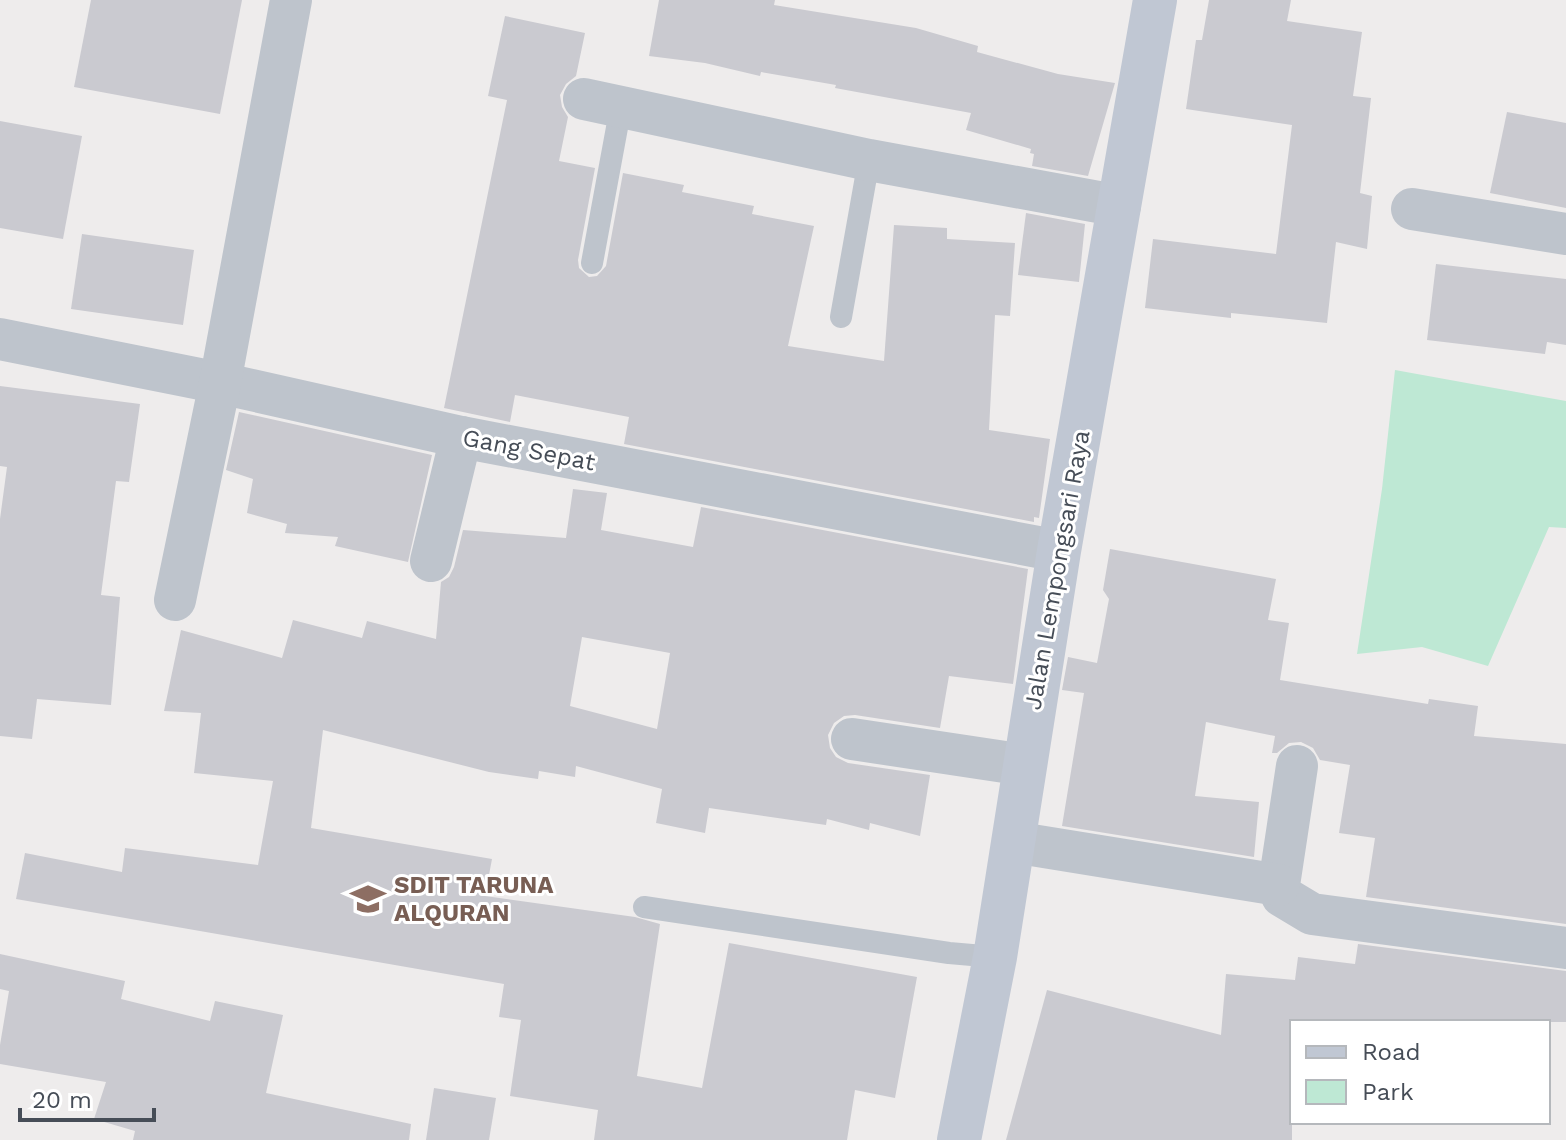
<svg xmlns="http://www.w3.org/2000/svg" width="1566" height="1140" font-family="'Work Sans',sans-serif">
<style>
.green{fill:#bee8d4}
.building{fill:#cacad0;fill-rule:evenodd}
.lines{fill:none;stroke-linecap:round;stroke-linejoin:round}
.lane{stroke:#bec4cc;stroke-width:22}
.street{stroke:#bec4cc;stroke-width:42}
.secondary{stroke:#c0c7d3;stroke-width:44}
.labels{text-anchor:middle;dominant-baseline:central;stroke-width:6;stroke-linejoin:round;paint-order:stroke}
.street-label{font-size:24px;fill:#464d57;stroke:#fff}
.education-label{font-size:24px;font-weight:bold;fill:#785e54;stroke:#fff;text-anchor:start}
</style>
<rect width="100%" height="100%" fill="#eeecec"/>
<polygon class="green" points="1395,370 1566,401 1566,528 1549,527 1488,666 1422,647 1357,654 1382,489"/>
<g class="building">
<polygon points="91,0 242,0 220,114 74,87"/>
<polygon points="659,0 775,0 774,5 916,28 978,46 977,52 1058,74 1115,83 1088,176 1032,166 1034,154 1030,153 1031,149 966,130 971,113 835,88 836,85 761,72 760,76 705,63 649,56"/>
<polygon points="1209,0 1291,0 1287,21 1362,32 1353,96 1371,98 1360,193 1372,196 1367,249 1336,242 1327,323 1231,313 1231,318 1145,308 1153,239 1276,254 1292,125 1186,109 1196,40 1202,40"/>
<polygon points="505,16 585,33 576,76 566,84 560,95 562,107 568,117 559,161 595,168 578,260 579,268 589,277 597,276 606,266 623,173 684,185 682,192 754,206 752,214 814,226 788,346 884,361 894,225 947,228 947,239 1015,243 1010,316 995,315 989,430 1050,439 1039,518 1034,517 1034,522 624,444 629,417 515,395 510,422 444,408 507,100 488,96"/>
<polygon points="1507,112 1566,123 1566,208 1490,193"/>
<polygon points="0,121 82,136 63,239 0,228"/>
<polygon points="1026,213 1085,224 1079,282 1018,275"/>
<polygon points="82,234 194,250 183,325 71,309"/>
<polygon points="1436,264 1566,279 1566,345 1547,342 1545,354 1427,340"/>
<polygon points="0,386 140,404 129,482 116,481 101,595 120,597 111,705 37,699 32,739 0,736 0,519 7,467 0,466"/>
<polygon points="239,412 432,455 408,562 335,546 338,537 285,533 287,524 247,513 253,479 226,470"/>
<path d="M573,489l34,4 -6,37 92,17 8,-40 327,62 -15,115 -64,-8 -9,52 -85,-13 -11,1 -10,7 -6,12 2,13 6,9 12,6 82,12 -10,61 -50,-13 -1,7 -42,-11 -1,6 -117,-17 -4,25 -49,-10 6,-34 -86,-23 -1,11 -36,-6 -1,8 -49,-7 -166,-42 -12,98 181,31 -7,37 150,21 25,7 -23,152 65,12 27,-145 188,34 -22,121 -40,-8 -8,50h-253l4,-30 -88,-14 11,-76 -22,-3 5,-33 -488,-85 9,-46 97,19 3,-24 133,17 15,-84 -79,-8 7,-60 -37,-2 17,-81 101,28 11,-38 69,18 5,-17 69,18 5,-57 8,-5 5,-10 9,-37 103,8zM582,637l88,16 -13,76 -87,-23z"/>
<polygon points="1110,549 1276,579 1268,620 1289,623 1280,680 1428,704 1429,699 1478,706 1474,736 1566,744 1566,924 1366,897 1375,838 1339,833 1350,765 1320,760 1313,748 1301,742 1289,743 1277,753 1272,753 1275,736 1206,722 1195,796 1259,802 1254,857 1062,826 1084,693 1062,690 1068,657 1097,663 1109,599 1103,590"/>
<polygon points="1358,944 1566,971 1566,1022 1292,1022 1292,1140 1006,1140 1047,990 1221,1035 1226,974 1295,980 1298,957 1355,964"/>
<polygon points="0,954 125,981 121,999 210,1021 215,1001 283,1015 266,1093 411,1124 409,1140 133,1140 135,1131 94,1119 106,1082 0,1064 0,1045 9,991 0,989"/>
<polygon points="434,1088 496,1098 489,1140 426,1140"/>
</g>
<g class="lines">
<g class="lane">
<polyline points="592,263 621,106"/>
<polyline points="841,317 869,160"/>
<polyline points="644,907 949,953 995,957"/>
</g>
<g class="street">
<polyline points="584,99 869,160 1120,206"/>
<polyline points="1412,209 1566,234"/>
<polyline points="0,339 220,383 461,437 1059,551"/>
<polyline points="431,561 461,437"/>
<polyline points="175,600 220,383 291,0"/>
<polyline points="852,739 1024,765"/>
<polyline points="1297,766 1279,885 1282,896 1312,914 1566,948"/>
<polyline points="1013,842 1279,885"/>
</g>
<polyline class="secondary" points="959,1140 995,957 1059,551 1155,0"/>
</g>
<defs>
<g id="school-bare" transform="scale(2.76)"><path d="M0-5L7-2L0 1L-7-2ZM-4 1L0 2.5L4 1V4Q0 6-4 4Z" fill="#8d6e63" stroke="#fff" stroke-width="2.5" paint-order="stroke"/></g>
</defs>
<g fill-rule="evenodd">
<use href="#school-bare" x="368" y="899"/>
</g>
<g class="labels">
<g class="street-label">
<text transform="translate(529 450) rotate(11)">Gang Sepat</text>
<text transform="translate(1057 570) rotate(-80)">Jalan Lempongsari Raya</text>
</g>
<g class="education-label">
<text x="394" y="885">SDIT TARUNA<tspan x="394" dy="28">ALQURAN</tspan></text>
</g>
</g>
<rect x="1290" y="1020" width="260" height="104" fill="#ffffff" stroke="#b5b8bc" stroke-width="2"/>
<rect x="1306" y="1046" width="40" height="12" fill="#c0c7d3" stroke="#b5b8bc" stroke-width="2"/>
<text x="1362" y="1060" font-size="24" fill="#464d57">Road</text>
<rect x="1306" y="1080" width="40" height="24" fill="#bee8d4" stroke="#b5b8bc" stroke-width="2"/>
<text x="1362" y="1100" font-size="24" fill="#464d57">Park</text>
<path d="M20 1108v12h134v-12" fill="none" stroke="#464d57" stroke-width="4"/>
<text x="32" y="1108" font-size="24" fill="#464d57" stroke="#ffffff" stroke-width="6" paint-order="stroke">20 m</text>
</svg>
